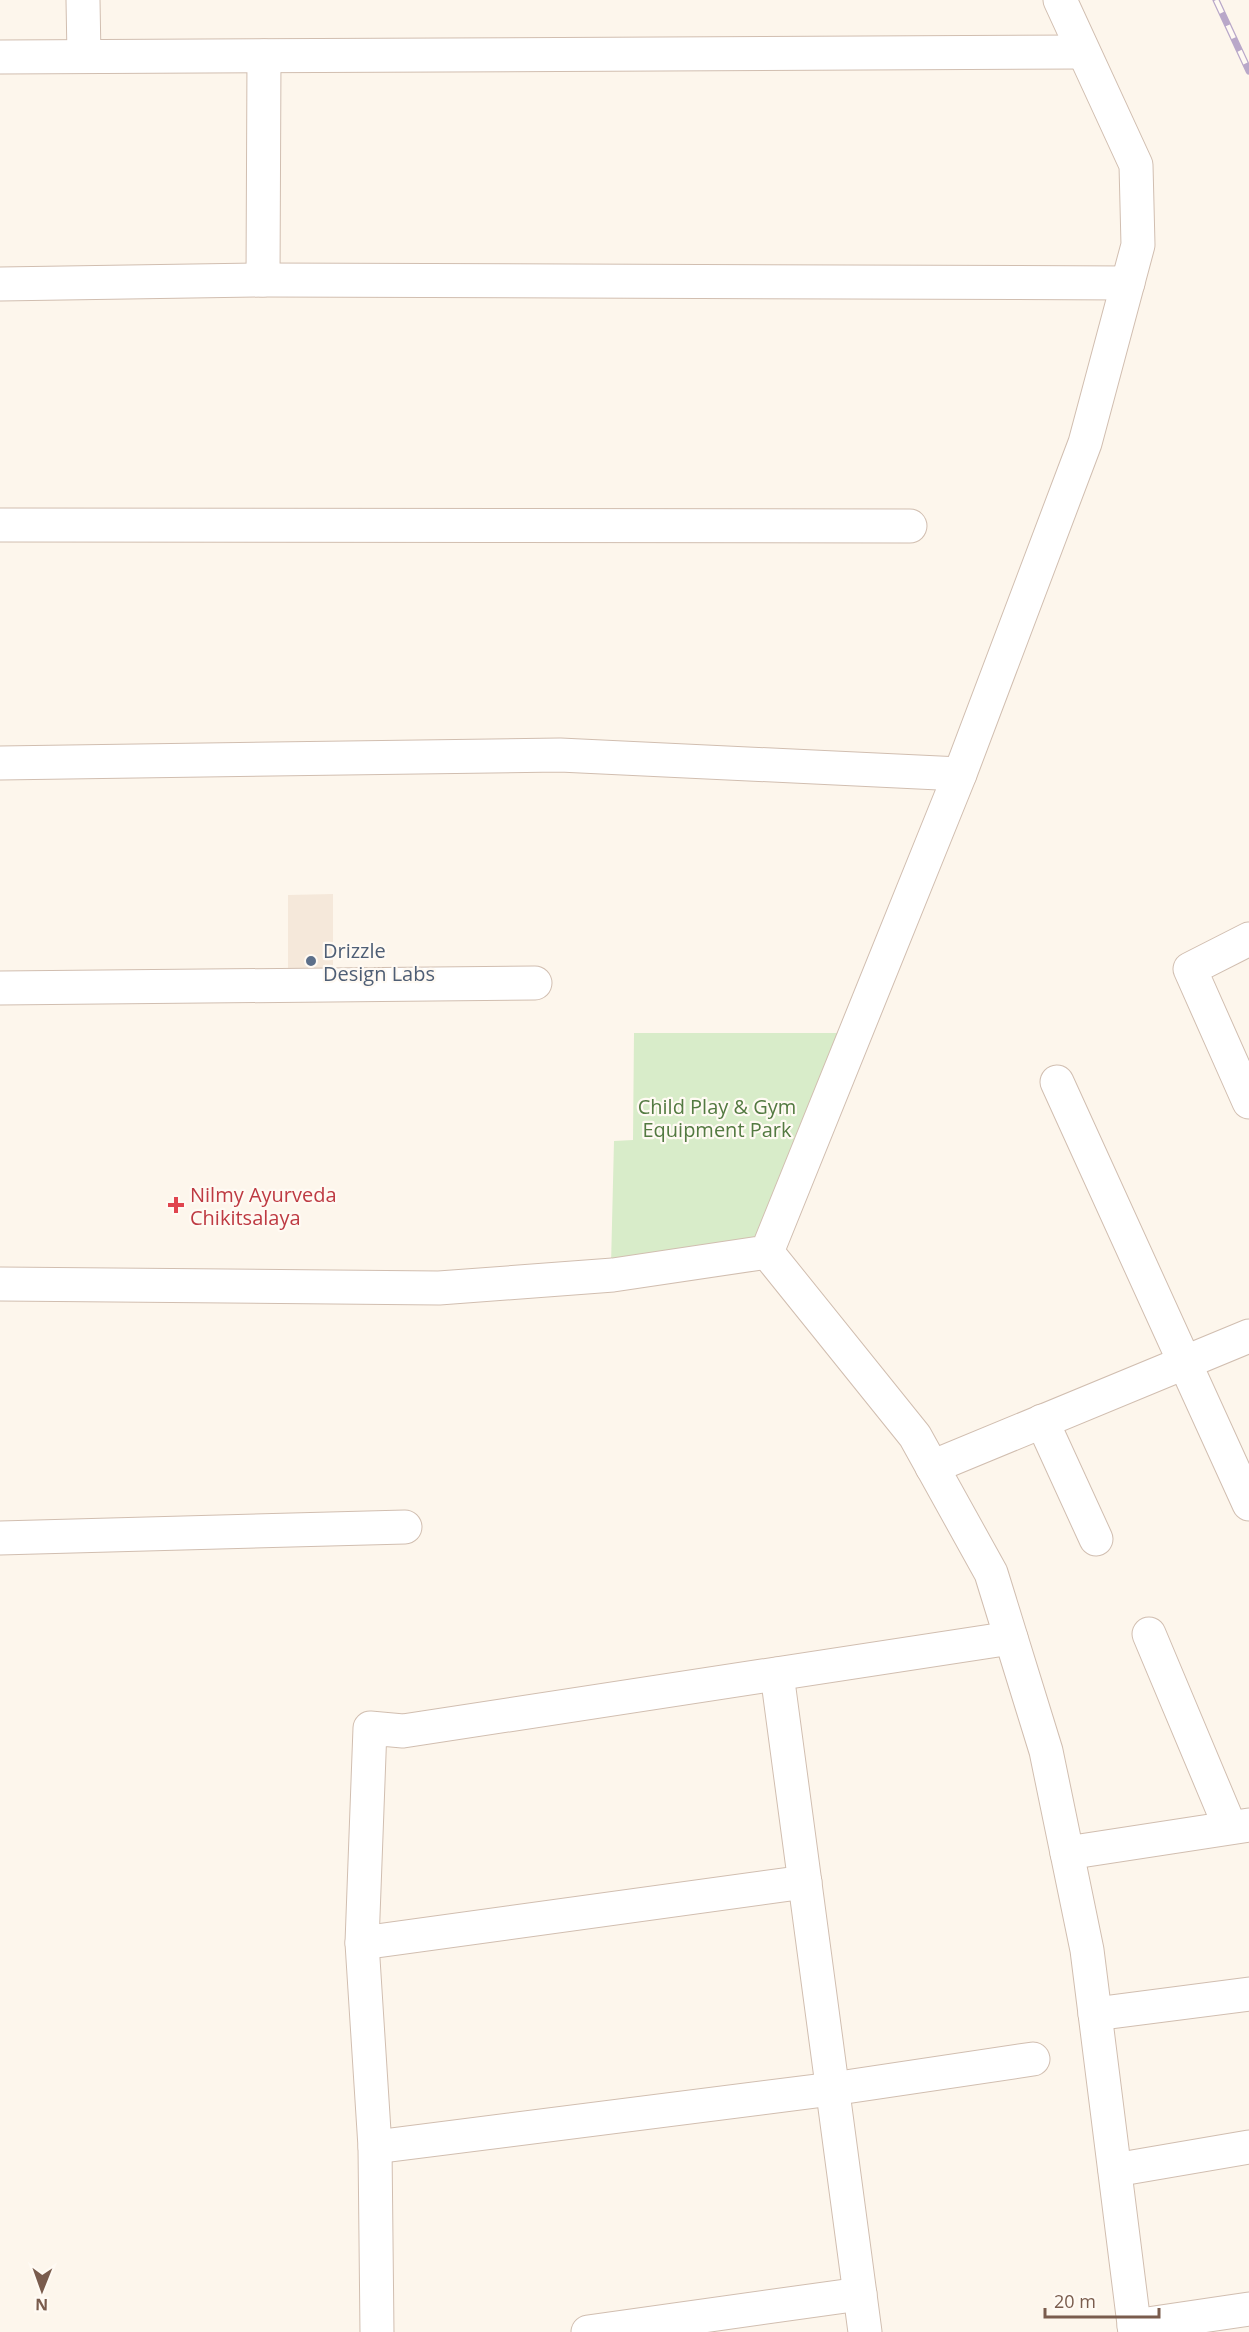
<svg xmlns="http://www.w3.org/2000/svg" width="1249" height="2332" font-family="'Open Sans',sans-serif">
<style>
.residential{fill:#f5e8da}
.green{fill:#d8ecc9}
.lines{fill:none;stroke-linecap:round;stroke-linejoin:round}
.minor-casing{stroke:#d1beb0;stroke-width:35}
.tertiary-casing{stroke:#d1beb0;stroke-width:35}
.minor{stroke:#fff;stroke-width:33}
.tertiary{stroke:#fff;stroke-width:33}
.rail-casing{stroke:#b9a8c9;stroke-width:7}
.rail{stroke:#fffaf3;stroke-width:4.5;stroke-dasharray:14;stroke-linecap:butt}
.service-dot{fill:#5c6f8a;stroke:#fffaf3;stroke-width:2}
.health-dot{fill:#e0444e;stroke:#fffaf3;stroke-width:2}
.labels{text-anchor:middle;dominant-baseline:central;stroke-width:4.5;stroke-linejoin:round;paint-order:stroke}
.service-label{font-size:20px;fill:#4e5e75;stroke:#fffaf3;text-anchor:start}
.park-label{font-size:20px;fill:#537a41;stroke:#fffaf3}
.health-label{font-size:20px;fill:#be3a42;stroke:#fffaf3;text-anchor:start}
</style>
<rect width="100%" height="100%" fill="#fdf6ec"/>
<polygon class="residential" points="333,894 333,980 288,981 288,895"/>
<polygon class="green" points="634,1033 843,1033 756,1238 611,1265 614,1141 633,1140"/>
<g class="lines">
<g class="minor-casing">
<g id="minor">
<polyline points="83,0 84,56"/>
<polyline points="0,57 1083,52"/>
<polyline points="263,280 264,56"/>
<polyline points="0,284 263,280 1128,283"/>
<polyline points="0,525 910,526"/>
<polyline points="0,763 560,755 960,774"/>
<polyline points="1249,939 1190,969 1249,1102"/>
<polyline points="0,988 535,983"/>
<polyline points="1057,1082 1249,1504"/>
<polyline points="767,1252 915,1436 991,1573 1046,1751 1087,1950 1135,2332"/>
<polyline points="1042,1421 1096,1539"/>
<polyline points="932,1467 1249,1336"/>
<polyline points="0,1538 405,1527"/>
<polyline points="1149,1634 1230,1827"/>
<polyline points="777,1674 865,2332"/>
<polyline points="1067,1853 1249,1825"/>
<polyline points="362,1943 805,1882"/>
<polyline points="1095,2014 1249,1994"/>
<polyline points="375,2147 832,2089 1033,2059"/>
<polyline points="1115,2170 1249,2147"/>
<polyline points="1134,2326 1249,2309"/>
<polyline points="377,2332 375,2147 362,1943 370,1728 403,1731 1011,1638"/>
<polyline points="588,2332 860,2294"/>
</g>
</g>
<g class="tertiary-casing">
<polyline id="tertiary" points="0,1284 439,1288 613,1275 767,1252 960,774 1085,443 1138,245 1136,165 1060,0"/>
</g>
<use href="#minor" class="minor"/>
<use href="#tertiary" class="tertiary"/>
<g class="rail-casing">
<polyline id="rail" points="1216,0 1249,71"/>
</g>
<use href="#rail" class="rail"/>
</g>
<circle class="service-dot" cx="311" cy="961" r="6"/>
<path class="health-dot" d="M173 1196h6v6h6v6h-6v6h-6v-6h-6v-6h6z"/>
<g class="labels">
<g class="service-label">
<text x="323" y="950">Drizzle<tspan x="323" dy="23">Design Labs</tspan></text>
</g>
<g class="park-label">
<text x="717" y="1106">Child Play &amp; Gym<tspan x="717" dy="23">Equipment Park</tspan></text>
</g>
<g class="health-label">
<text x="190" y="1194">Nilmy Ayurveda<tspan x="190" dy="23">Chikitsalaya</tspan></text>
</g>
</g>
<g transform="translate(42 2290) rotate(181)" stroke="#fffaf3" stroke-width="4.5" paint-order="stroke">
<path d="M0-4.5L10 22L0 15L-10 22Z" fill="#7a5c4d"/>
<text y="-9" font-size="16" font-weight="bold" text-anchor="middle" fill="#7a5c4d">N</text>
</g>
<path d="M1045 2308v9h114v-9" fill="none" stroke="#7a5c4d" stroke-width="3"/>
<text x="1054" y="2308" font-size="18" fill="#7a5c4d" stroke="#fffaf3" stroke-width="4.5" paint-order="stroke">20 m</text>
</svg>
